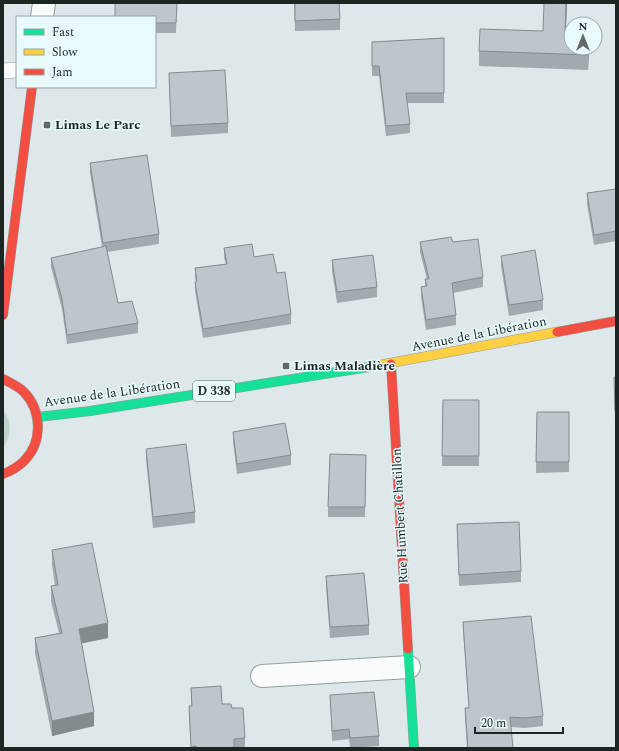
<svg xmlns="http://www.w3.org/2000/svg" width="619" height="751" font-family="Spectral,serif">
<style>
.green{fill:#c0d3c9}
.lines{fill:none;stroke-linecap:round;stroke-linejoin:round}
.lane-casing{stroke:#949c9d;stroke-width:16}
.street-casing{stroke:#949c9d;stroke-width:24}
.fast-casing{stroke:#949c9d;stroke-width:10}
.slow-casing{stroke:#949c9d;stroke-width:10}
.jam-casing{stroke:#949c9d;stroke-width:10}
.lane{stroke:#fafcfc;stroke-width:15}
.street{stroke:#fafcfc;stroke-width:22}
.fast{stroke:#16e098;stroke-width:9}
.slow{stroke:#ffcf43;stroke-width:9}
.jam{stroke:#f24e42;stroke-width:9}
.wall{fill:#a2aaaf}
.shaded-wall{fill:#848b8e}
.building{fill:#bcc6cb;stroke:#848b8e}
.poi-dot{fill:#616969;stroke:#e8fafc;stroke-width:1.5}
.labels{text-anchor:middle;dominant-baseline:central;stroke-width:3;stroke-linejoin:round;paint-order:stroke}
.shield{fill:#e8fafc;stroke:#5a6465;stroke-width:1}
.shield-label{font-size:12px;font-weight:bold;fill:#1d2424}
.poi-label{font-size:13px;font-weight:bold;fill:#1d2424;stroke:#e8fafc;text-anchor:start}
.street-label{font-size:13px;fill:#1d2424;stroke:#e8fafc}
</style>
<rect width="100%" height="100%" fill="#dee8ea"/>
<path class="green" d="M3,410c9,10 9,26 0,37z"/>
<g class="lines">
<g class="lane-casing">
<polyline id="lane" points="3,71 17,70"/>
</g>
<g class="street-casing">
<g id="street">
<polyline points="42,17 44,3"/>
<polyline points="262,676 409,667"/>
</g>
</g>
<g class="fast-casing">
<g id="fast">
<polyline points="38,417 90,411 369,367"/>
<polyline points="408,649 414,748"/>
</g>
</g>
<g class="slow-casing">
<polyline id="slow" points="369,367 557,332"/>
</g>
<g class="jam-casing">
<g id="jam">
<polyline points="3,315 32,87"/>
<polyline points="557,332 616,321"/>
<polyline points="391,364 408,649"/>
<path d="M3,379c8,4 15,7 21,13 18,19 19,50 0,69 -6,6 -13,10 -21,13"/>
</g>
</g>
<use href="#lane" class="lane"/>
<use href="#street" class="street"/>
<use href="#fast" class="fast"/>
<use href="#slow" class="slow"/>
<use href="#jam" class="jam"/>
</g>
<g class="wall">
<polygon points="177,3 176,33 155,33 155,17"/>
<polygon points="294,3 339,3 340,19 340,30 295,31"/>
<polygon points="567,3 566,32 589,48 588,70 479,66 479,51 543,31"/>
<polygon points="444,38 444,103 407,103 410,124 410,133 386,136 379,76 372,76 372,42"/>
<polygon points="169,73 228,123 228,133 171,137"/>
<polygon points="90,163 159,234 159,244 107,252 118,303 138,323 138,333 67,344 62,309 51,267 51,258 102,247 90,173"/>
<polygon points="616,189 616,241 594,245 587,204 587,193"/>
<polygon points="420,242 453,242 483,277 483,287 453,293 456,315 456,325 426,330 421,297 421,287 425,286 425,279 427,279 420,252"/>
<polygon points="224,248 254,257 277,273 291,314 291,324 203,338 195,291 195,282 196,282 195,278 195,268 226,264 224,258"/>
<polygon points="501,256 543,300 543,310 509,316 501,266"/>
<polygon points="332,260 377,287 377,297 337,303 332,271"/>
<polygon points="614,377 616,377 616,421 615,421"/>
<polygon points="443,400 479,400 479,466 442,466"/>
<polygon points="537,412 569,412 569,472 536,473"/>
<polygon points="233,432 291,455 291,465 237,474 233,442"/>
<polygon points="146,449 195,512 195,523 153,528 146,460"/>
<polygon points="366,455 365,517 328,517 328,507"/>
<polygon points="457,524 521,571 521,582 459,586"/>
<polygon points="52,550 108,638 82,643 94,726 52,736 35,653 35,638 59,633 51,601 51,586 55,586 52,565"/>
<polygon points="326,576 369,625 369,635 330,638 326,587"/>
<polygon points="463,622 543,716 543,726 525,728 511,727 513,748 467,748 465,718 465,708 469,708 463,632"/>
<polygon points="191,688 232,708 245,738 245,748 191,748 189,716 189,706 191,706"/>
<polygon points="330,695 379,736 379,746 350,748 349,739 332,741"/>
</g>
<g class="shaded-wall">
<polygon points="566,3 567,3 565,47 565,32"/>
<polygon points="588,48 589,48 588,70"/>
<polygon points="108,623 108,638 79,644 79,629"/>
<polygon points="94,712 94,726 52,736 52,721"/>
</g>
<g class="building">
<polygon points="115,3 177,3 176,23 155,23 155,17 115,17"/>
<polygon points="295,3 339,3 340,19 295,21"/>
<polygon points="544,3 566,3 565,32 571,33 571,48 588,48 588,55 479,51 480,29 543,31"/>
<polygon points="444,38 444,93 406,93 410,124 386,126 379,66 372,66 372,42"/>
<polygon points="225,70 228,123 171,126 169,73"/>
<polygon points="147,155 159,234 103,243 90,163"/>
<polygon points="616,189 616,231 594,235 587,193"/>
<polygon points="451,237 453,242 478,239 483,277 452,283 456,315 426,320 421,287 427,286 425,279 429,279 420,242"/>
<polygon points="252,244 254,257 273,254 277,273 285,272 291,314 203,329 195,282 197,281 195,268 227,264 224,248"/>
<polygon points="106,246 118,303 132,301 138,323 67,335 62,299 51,258"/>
<polygon points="535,250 543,300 509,305 501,256"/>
<polygon points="373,255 377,287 337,292 332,260"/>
<polygon points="614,377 616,377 616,411 615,411"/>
<polygon points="443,400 479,400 479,456 442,456"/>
<polygon points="537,412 569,412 569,462 536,462"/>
<polygon points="285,423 291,455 237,464 233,432"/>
<polygon points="186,444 195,512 153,517 146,449"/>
<polygon points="330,454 366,455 365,507 328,507"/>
<polygon points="519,522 521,571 459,575 457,524"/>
<polygon points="92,543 108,623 79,629 94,712 52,721 35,638 62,633 51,586 58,585 52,550"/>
<polygon points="364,573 369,625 330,627 326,576"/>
<polygon points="531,616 543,716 525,718 510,717 513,748 468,748 465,708 469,708 463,622"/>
<polygon points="221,686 222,704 231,704 232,708 243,708 245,738 234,739 234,748 197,748 196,746 191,747 189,706 192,706 191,688"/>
<polygon points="374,692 379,736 350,738 349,729 332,731 330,695"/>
</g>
<g class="poi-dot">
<rect x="43" y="121" width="8" height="8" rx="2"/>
<rect x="282" y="362" width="8" height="8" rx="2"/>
</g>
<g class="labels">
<rect class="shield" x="193" y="381" width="42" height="20" rx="3"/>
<g class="shield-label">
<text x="214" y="391">D 338</text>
</g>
<g class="poi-label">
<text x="55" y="125">Limas Le Parc</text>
<text x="294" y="366">Limas Maladière</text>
</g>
<g class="street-label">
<text transform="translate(479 334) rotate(-11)">Avenue de la Libération</text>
<text transform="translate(112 393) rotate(-8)">Avenue de la Libération</text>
<text transform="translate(400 516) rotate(-93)">Rue Humbert Chatillon</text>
</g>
</g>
<rect width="619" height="751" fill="none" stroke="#1d2424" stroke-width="8"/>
<rect x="16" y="16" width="140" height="72" fill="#e8fafc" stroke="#97a4a6"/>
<rect x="24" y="29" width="20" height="6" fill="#16e098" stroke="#97a4a6"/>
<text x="52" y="36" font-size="12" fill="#1d2424">Fast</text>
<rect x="24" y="49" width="20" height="6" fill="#ffcf43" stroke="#97a4a6"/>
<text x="52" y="56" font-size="12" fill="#1d2424">Slow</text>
<rect x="24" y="69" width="20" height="6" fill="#f24e42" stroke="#97a4a6"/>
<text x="52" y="76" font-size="12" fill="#1d2424">Jam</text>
<g transform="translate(583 36)"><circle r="19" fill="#e8fafc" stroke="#97a4a6"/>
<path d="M0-3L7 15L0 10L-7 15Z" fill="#616969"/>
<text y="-6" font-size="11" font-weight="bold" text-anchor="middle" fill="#1d2424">N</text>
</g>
<path d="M475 727v6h88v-6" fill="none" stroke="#1d2424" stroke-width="2"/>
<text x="481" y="727" font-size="12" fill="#1d2424" stroke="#e8fafc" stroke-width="3" paint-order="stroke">20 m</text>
</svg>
